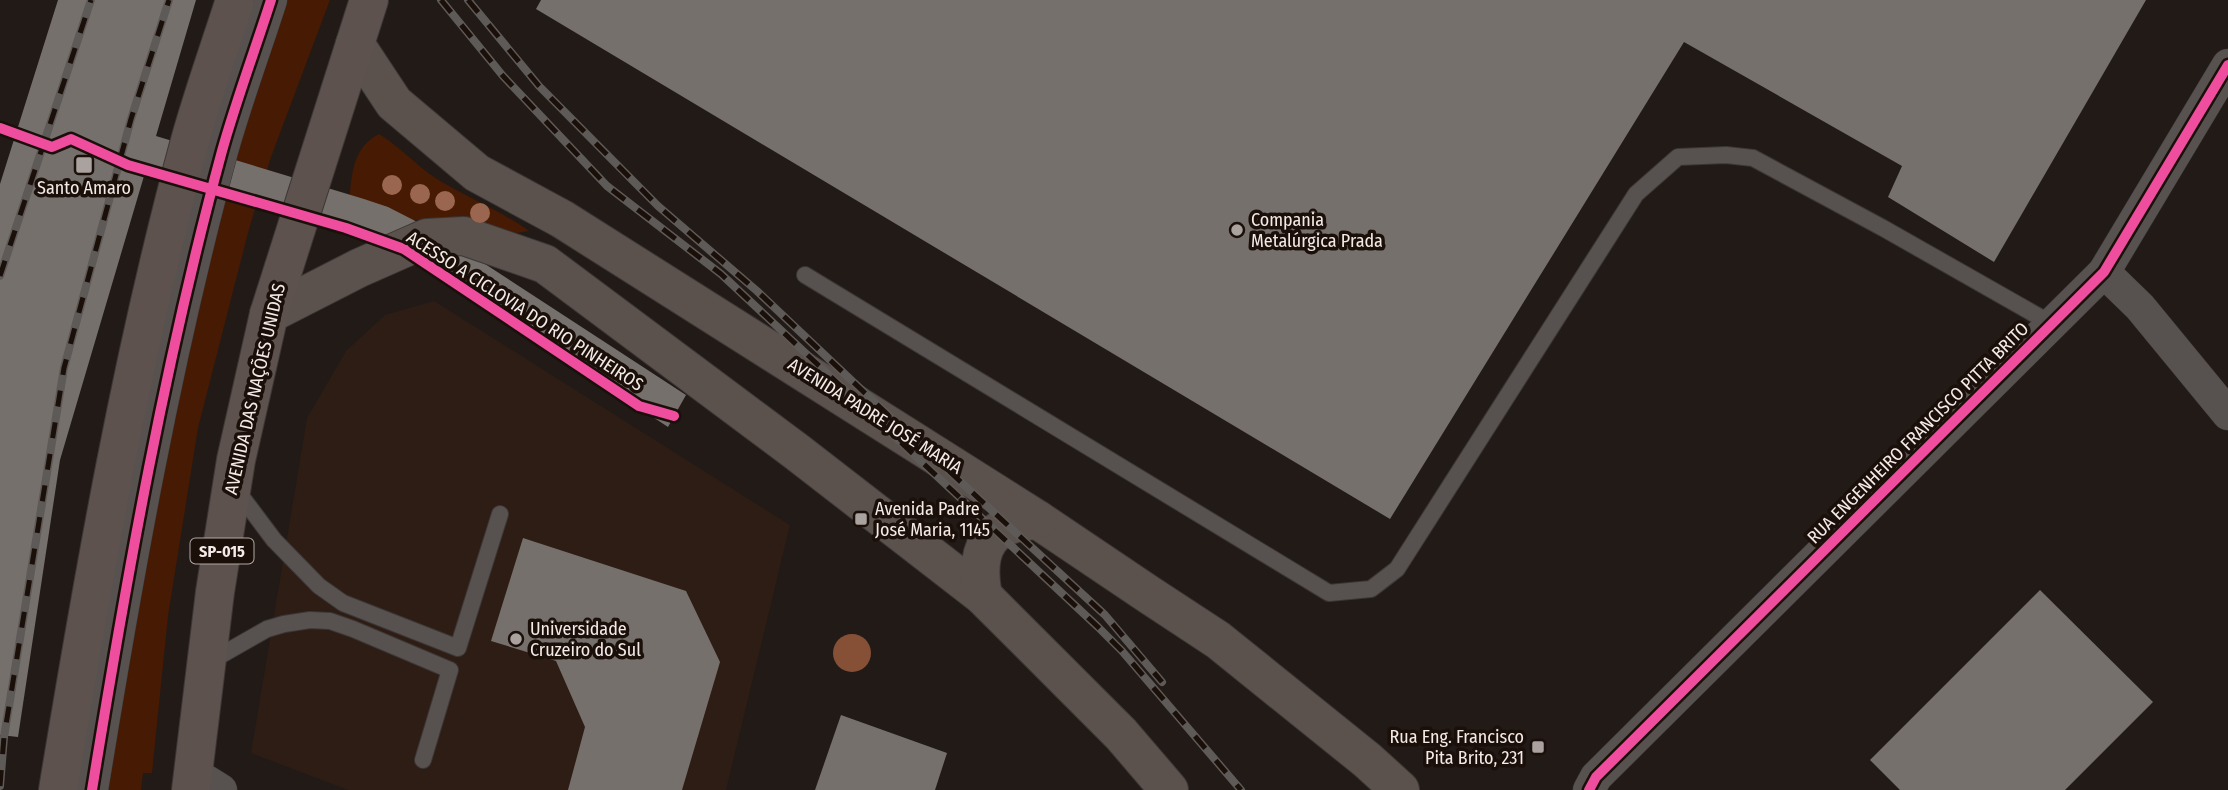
<svg xmlns="http://www.w3.org/2000/svg" width="2228" height="790" font-family="'Fira Sans Condensed',sans-serif">
<style>
.built{fill:#2e1d15}
.green{fill:#461a03}
.water{fill:#865037}
.building{fill:#76706d}
.lines{fill:none;stroke-linecap:round;stroke-linejoin:round}
.lane-casing{stroke:#3c3735;stroke-width:18}
.street-casing{stroke:#3c3735;stroke-width:33}
.primary-casing{stroke:#3c3735;stroke-width:40}
.highway-casing{stroke:#3c3735;stroke-width:40}
.lane{stroke:#575250;stroke-width:16}
.street{stroke:#575250;stroke-width:32}
.primary{stroke:#5b524d;stroke-width:38}
.highway{stroke:#5d524d;stroke-width:38}
.rail-casing{stroke:#5e5a57;stroke-width:8}
.rail{stroke:#1b0f0a;stroke-width:5;stroke-dasharray:16;stroke-linecap:butt}
.cycleway-casing{stroke:#1b0f0a;stroke-width:15}
.cycleway{stroke:#ef4d9e;stroke-width:10}
.tree{fill:#9a664f}
.poi-dot{fill:#aaa29e;stroke:#1b0f0a;stroke-width:2.5}
.labels{text-anchor:middle;dominant-baseline:central;stroke-width:7;stroke-linejoin:round;paint-order:stroke}
.shield{fill:#1b0f0a;stroke:#b3a9a5;stroke-width:2}
.shield-label{font-size:16px;font-weight:bold;fill:#f4ebe7}
.poi-label{font-size:18px;fill:#f4ebe7;stroke:#1b0f0a;text-anchor:start}
.street-label{font-size:18px;fill:#f4ebe7;stroke:#1b0f0a}
</style>
<rect width="100%" height="100%" fill="#211a17"/>
<polygon class="built" points="434,301 790,525 726,790 348,790 251,753 307,418 346,351 385,315"/>
<g class="green">
<polygon points="278,0 330,0 271,157 249,229 198,428 168,616 152,773 143,773 141,790 101,790 159,437"/>
<path d="M379,134c20,12 36,30 55,43 31,20 65,32 95,54l-12,2 -58,-15 -60,3 -50,-11c2,-28 1,-62 30,-76z"/>
</g>
<circle class="water" cx="852" cy="653" r="19"/>
<g class="building">
<polygon points="58,0 196,0 156,136 364,199 388,207 433,230 686,395 668,427 411,258 390,248 144,176 60,460 18,737 0,735 0,184"/>
<polygon points="541,0 2146,0 1994,262 1888,197 1902,166 1684,42 1390,519 536,9"/>
<polygon points="523,538 686,591 720,662 682,790 568,790 585,727 556,661 491,641"/>
<polygon points="2040,590 2153,702 2065,790 1900,790 1870,760"/>
<polygon points="841,715 947,753 935,790 815,790"/>
</g>
<g class="lines">
<g class="lane-casing">
<g id="lane">
<polyline points="805,275 1329,593 1371,589 1397,569 1636,194 1678,157 1726,155 1753,158 1883,228 2052,324"/>
<polyline points="235,488 274,540 319,586 343,603 458,648 500,514"/>
<polyline points="209,662 267,629 284,624 310,620 330,621 353,629 450,670 423,760"/>
</g>
</g>
<g class="street-casing">
<g id="street">
<polyline points="2104,272 2140,307 2228,414"/>
<polyline points="192,772 221,790"/>
<path d="M92,790c35,-215 73,-429 130,-639 14,-50 33,-101 49,-151"/>
<polyline points="1589,790 1596,777 2104,272 2228,65"/>
</g>
</g>
<g class="primary-casing">
<g id="primary">
<polyline points="355,44 394,103 477,173 562,219 1038,520 1148,594 1218,640 1367,760 1400,790"/>
<polyline points="269,314 359,268 427,238 464,236 545,264 797,452 983,596 1121,734 1169,790"/>
<path d="M983,596c-9,-47 5,-74 55,-76"/>
</g>
</g>
<g class="highway-casing">
<g id="highway">
<path d="M58,790c36,-218 74,-436 132,-649 13,-47 30,-94 45,-141"/>
<polyline points="191,790 215,592 236,460 269,314 369,0"/>
</g>
</g>
<use href="#lane" class="lane"/>
<use href="#street" class="street"/>
<use href="#primary" class="primary"/>
<use href="#highway" class="highway"/>
<g class="rail-casing">
<g id="rail">
<polyline points="441,0 503,76 607,186 721,274 1098,627 1122,651 1241,790"/>
<polyline points="468,0 539,86 658,206 757,291 905,431"/>
<polyline points="0,276 91,0"/>
<polyline points="949,471 1105,615 1162,682"/>
<polyline points="0,786 4,737 64,368 131,119 169,0"/>
</g>
</g>
<use href="#rail" class="rail"/>
<g class="cycleway-casing">
<g id="cycleway">
<polyline points="0,128 52,147 71,139 128,165 346,228 404,249 639,406 674,416"/>
<path d="M92,790c35,-215 73,-429 130,-639 14,-50 33,-101 49,-151"/>
<polyline points="1589,790 1596,777 2104,272 2228,65"/>
</g>
</g>
<use href="#cycleway" class="cycleway"/>
</g>
<g class="tree">
<circle cx="392" cy="185" r="10"/>
<circle cx="420" cy="194" r="10"/>
<circle cx="445" cy="201" r="10"/>
<circle cx="480" cy="213" r="10"/>
</g>
<g class="poi-dot">
<rect x="75" y="156" width="18" height="18" rx="3.5"/>
<circle cx="1237" cy="230" r="7"/>
<rect x="854" y="512" width="14" height="14" rx="3.5"/>
<circle cx="516" cy="639" r="7"/>
<rect x="1531" y="740" width="14" height="14" rx="3.5"/>
</g>
<g class="labels">
<rect class="shield" x="190.5" y="538.5" width="63" height="25" rx="5"/>
<g class="shield-label">
<text x="222" y="551">SP-015</text>
</g>
<g class="poi-label">
<text x="84" y="188" text-anchor="middle">Santo Amaro</text>
<text x="1251" y="220">Compania<tspan x="1251" dy="21">Metalúrgica Prada</tspan></text>
<text x="875" y="509">Avenida Padre<tspan x="875" dy="21">José Maria, 1145</tspan></text>
<text x="530" y="629">Universidade<tspan x="530" dy="21">Cruzeiro do Sul</tspan></text>
<text x="1524" y="737" text-anchor="end">Rua Eng. Francisco<tspan x="1524" dy="21">Pita Brito, 231</tspan></text>
</g>
<g class="street-label">
<text transform="translate(525 311) rotate(33)">ACESSO A CICLOVIA DO RIO PINHEIROS</text>
<text transform="translate(255 389) rotate(-77)">AVENIDA DAS NAÇÕES UNIDAS</text>
<text transform="translate(875 416) rotate(32)">AVENIDA PADRE JOSÉ MARIA</text>
<text transform="translate(1918 433) rotate(-45)">RUA ENGENHEIRO FRANCISCO PITTA BRITO</text>
</g>
</g>
</svg>
